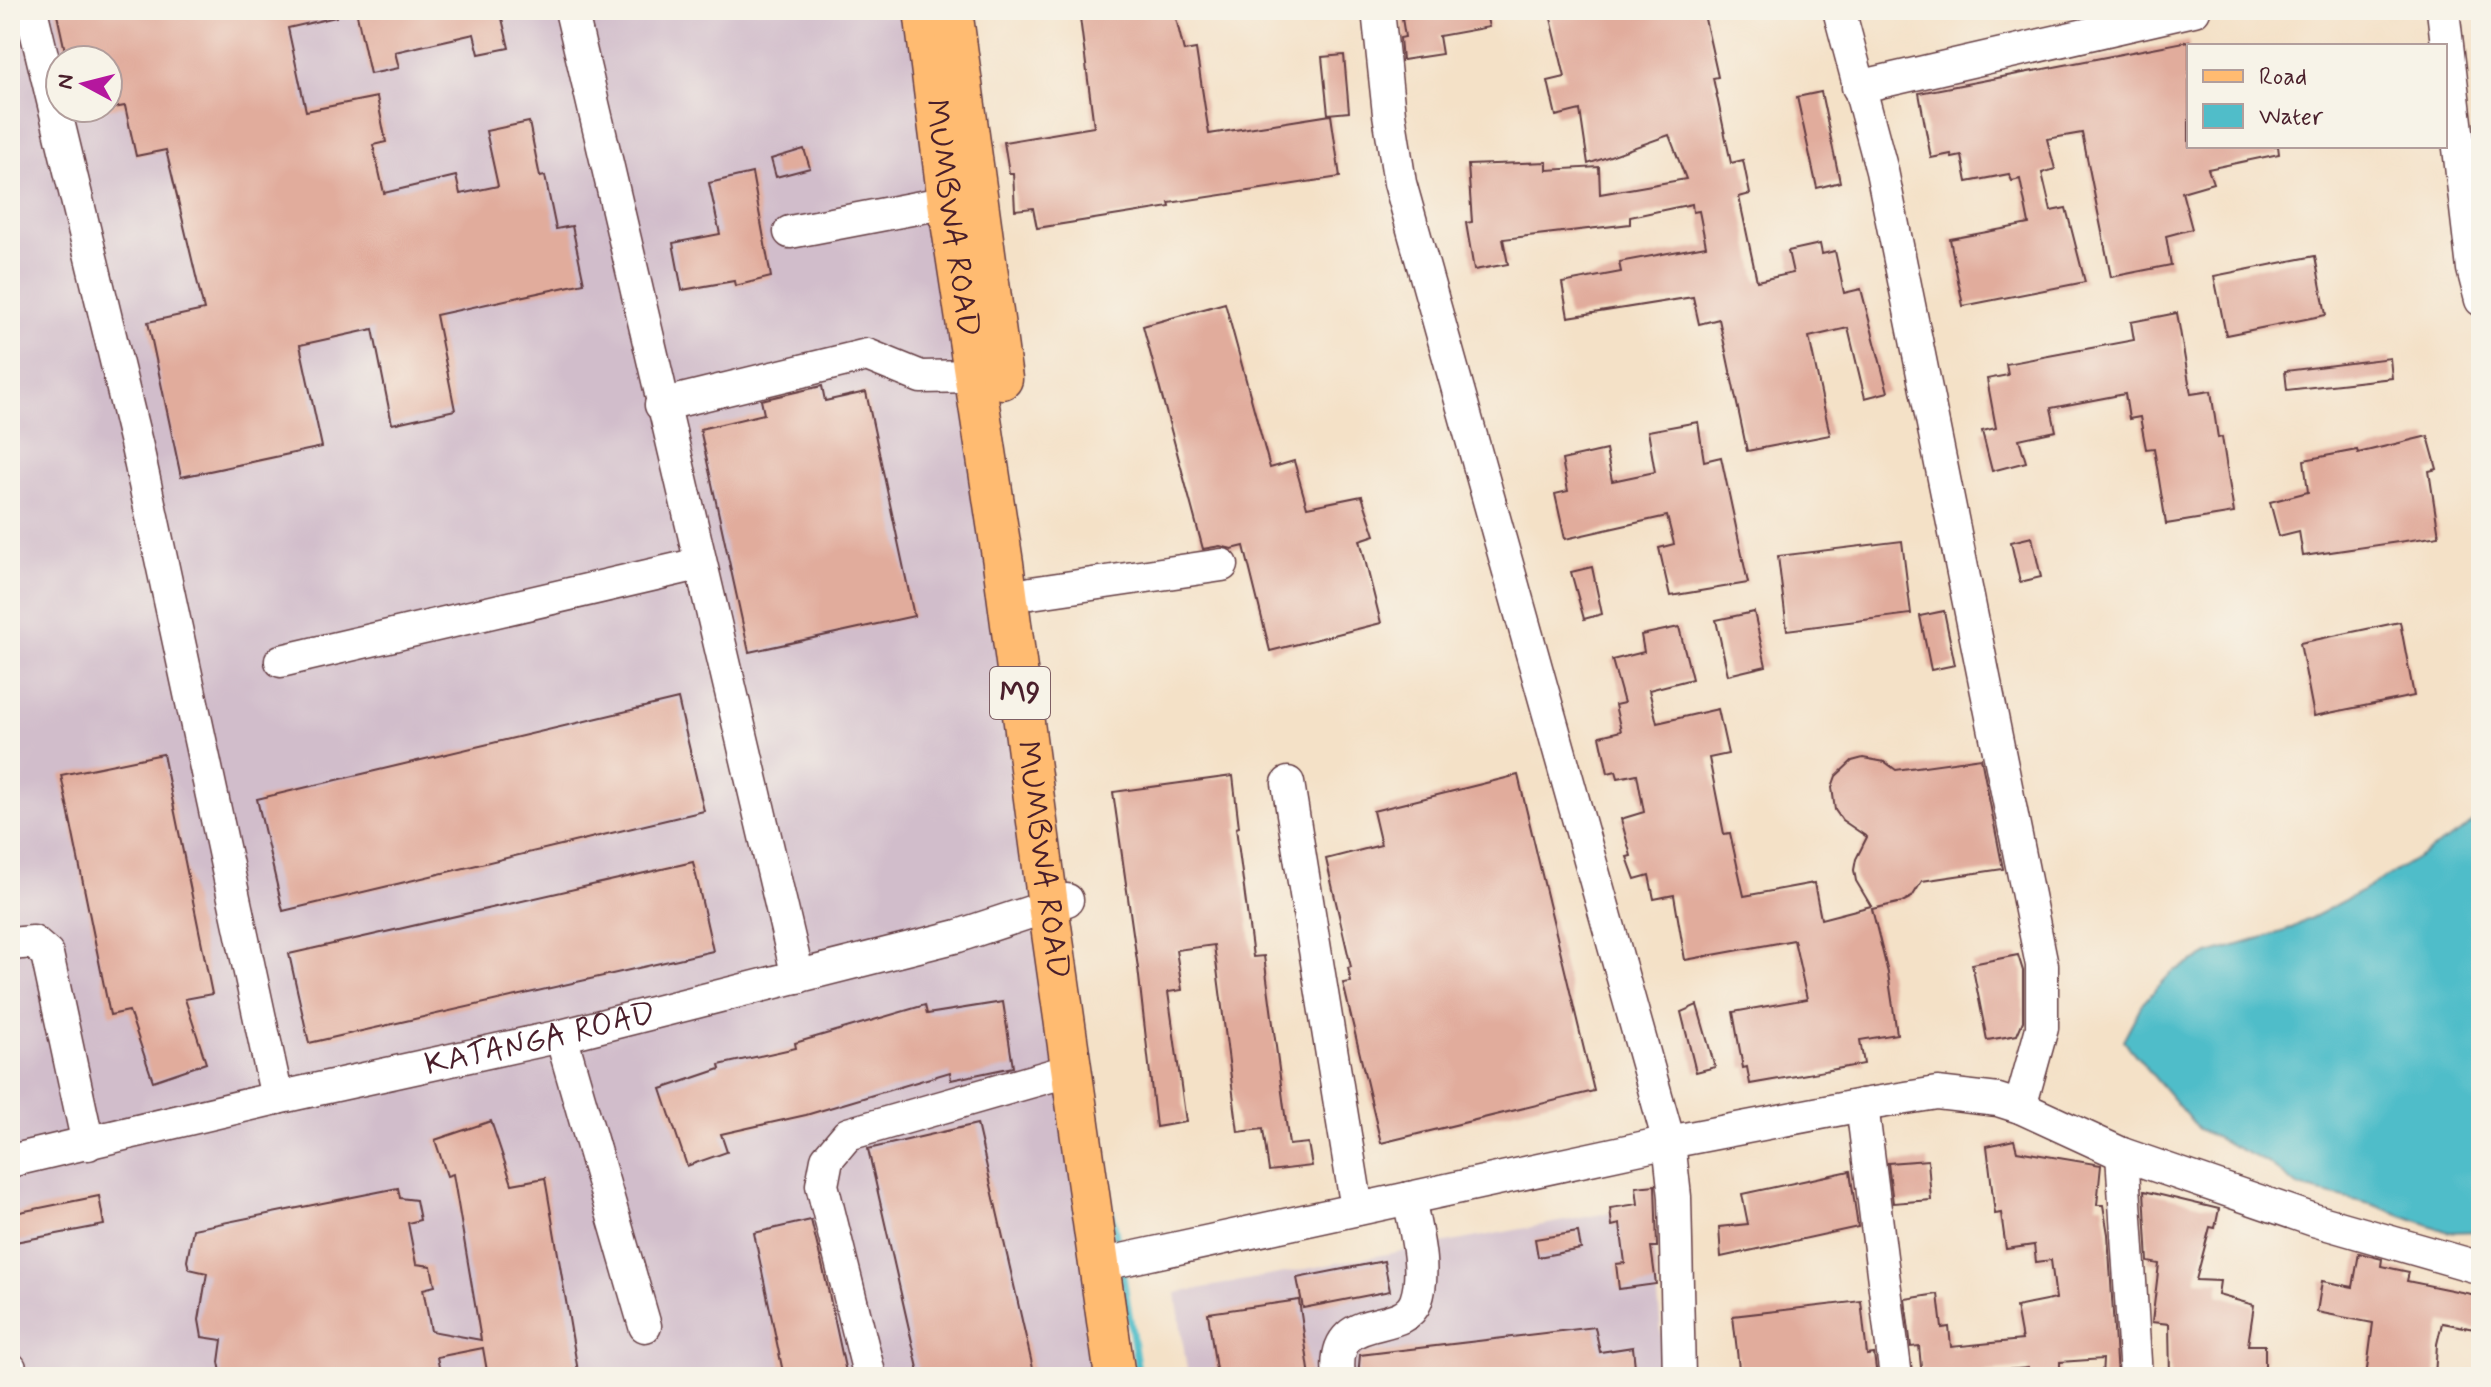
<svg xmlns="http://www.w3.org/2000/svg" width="2491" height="1387" font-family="Mynerve,sans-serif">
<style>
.industrial{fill:#d1bdcb;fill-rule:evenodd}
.water{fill:#50bdc9;stroke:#4d6e7a;stroke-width:2}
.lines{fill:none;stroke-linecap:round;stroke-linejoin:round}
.stream{stroke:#50bdc9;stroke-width:7}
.building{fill:#e1ac9c}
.minor-casing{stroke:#643c42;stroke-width:35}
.major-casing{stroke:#643c42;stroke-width:43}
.minor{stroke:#fff;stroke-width:32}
.major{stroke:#ffbb71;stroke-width:40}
.labels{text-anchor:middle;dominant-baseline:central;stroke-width:6;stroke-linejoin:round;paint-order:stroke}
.shield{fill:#f7f3e8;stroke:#7e5f64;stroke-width:2}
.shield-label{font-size:30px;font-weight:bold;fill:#4a1f2b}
.street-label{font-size:32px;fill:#4a1f2b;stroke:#f7f3e8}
</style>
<rect width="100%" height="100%" fill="#f7f3e8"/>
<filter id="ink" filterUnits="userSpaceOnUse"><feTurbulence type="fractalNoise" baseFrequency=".0125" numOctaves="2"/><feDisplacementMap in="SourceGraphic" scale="16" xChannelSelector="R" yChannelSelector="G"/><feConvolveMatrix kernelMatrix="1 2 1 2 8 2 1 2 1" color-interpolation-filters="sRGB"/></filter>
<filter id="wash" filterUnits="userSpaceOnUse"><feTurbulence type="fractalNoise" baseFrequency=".006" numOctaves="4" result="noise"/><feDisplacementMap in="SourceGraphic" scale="32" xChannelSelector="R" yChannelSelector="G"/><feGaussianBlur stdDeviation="1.8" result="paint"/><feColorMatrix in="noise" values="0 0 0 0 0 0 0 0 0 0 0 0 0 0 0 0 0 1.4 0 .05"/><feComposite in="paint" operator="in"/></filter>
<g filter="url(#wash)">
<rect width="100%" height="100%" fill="#f4e1c7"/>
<g class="industrial">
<path d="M10,10h923l186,1367h-1109zM60,60h48v48h-48z"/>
<polygon points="1613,1212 1653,1239 1665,1377 1188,1377 1176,1293"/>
</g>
<polygon class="water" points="2481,813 2481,1231 2448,1232 2374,1205 2299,1187 2268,1163 2198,1129 2123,1040 2142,1004 2172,972 2209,954 2288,930 2361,892 2465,829"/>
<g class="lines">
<g class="stream">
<polyline points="1112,1213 1119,1252"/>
<polyline points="1122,1269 1139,1377"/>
</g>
</g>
<g id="blocks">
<g class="building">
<polygon points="56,10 335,10 336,17 288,28 306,111 377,97 386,142 373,145 384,193 456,176 460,194 498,186 486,131 529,122 540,177 545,176 556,229 572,226 584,283 436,315 455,410 392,424 373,329 300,345 322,447 181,477 148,322 204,310 166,150 136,156 125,106 108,109 108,60 67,60"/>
<polygon points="356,10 500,10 509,48 479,54 474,34 395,52 399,68 370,74"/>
<polygon points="1079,10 1174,10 1184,51 1196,49 1209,134 1331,115 1340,177 1169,203 1170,207 1037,228 1033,208 1015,210 1013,173 1009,173 1004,142 1094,127"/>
<polygon points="1405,10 1485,10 1489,27 1439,36 1442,54 1402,60 1400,38 1405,37 1402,18 1406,17"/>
<polygon points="1549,10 1594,10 1594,14 1614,10 1703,10 1718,77 1713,78 1731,163 1743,160 1750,194 1739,197 1757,281 1793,273 1788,251 1820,244 1822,254 1835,251 1844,293 1861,289 1888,392 1865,398 1848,328 1809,337 1830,435 1747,451 1719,319 1699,324 1693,297 1568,317 1562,283 1621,272 1619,262 1706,246 1699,211 1693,212 1692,204 1630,217 1630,224 1503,239 1508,264 1474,270 1466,223 1472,222 1468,165 1547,162 1547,170 1599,167 1600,194 1686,179 1669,135 1588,164 1580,110 1556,116 1548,81 1565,77"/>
<polygon points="2189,41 2189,146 2278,146 2279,154 2208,169 2213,183 2182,192 2192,229 2166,236 2171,265 2111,277 2082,133 2047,139 2055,169 2042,173 2051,211 2066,208 2085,282 1963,306 1950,239 2029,224 2020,179 2012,181 2009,174 1967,182 1962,156 1952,158 1951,154 1931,158 1919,93"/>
<polygon points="1344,55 1349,112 1328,114 1322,57"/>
<polygon points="1821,92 1840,182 1817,188 1797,97"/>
<polygon points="804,149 810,168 776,177 771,159"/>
<polygon points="752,173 771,277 735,286 734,281 682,290 673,243 720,234 709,183"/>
<polygon points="2315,256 2326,315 2226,335 2214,276"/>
<polygon points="1225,303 1270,468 1294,461 1307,507 1362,496 1375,535 1360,540 1381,623 1270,651 1244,546 1232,549 1220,546 1203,549 1143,326"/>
<polygon points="2177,313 2191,394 2211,391 2218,438 2222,437 2234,513 2166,524 2154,448 2146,449 2140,417 2129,419 2125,394 2051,408 2056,431 2019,439 2026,462 1992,471 1982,431 1996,428 1987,379 2008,375 2006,364 2134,340 2131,322"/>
<polygon points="2390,358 2392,378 2287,390 2285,371"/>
<polygon points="822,386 825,401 866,392 914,616 749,652 700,429 764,414 761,400"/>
<polygon points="1698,422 1704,461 1721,457 1748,583 1670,596 1659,548 1674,544 1667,516 1565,539 1555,494 1568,491 1562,460 1606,450 1612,481 1655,472 1648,431"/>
<polygon points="2428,436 2437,469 2429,471 2439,536 2303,556 2299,531 2279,536 2270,502 2308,492 2304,460 2357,450 2358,453"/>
<polygon points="2032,537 2041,577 2020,582 2011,542"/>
<polygon points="1902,541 1911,614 1787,630 1778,556"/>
<polygon points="1592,567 1602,614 1584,619 1571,572"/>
<polygon points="1944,611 1955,665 1931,670 1920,616"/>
<polygon points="1754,612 1766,666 1728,675 1716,620"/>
<polygon points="2400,622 2414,696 2314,716 2300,643"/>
<polygon points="1679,627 1692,679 1649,690 1657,723 1718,709 1728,754 1709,758 1724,834 1730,833 1744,896 1814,883 1821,919 1871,906 1856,881 1854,870 1856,859 1867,837 1842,820 1835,810 1832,787 1836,776 1852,761 1863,758 1885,762 1896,770 1981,758 2003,869 1922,881 1912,897 1902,902 1872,909 1888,973 1897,1034 1860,1040 1864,1064 1750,1084 1747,1067 1743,1068 1733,1012 1807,999 1794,940 1685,960 1674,895 1654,899 1649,875 1635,879 1627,857 1631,856 1621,819 1644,812 1637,774 1618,778 1616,771 1608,773 1600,736 1621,731 1615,705 1624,703 1612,660 1644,652 1641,635"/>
<polygon points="678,699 704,811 283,911 257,799"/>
<polygon points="163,754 212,994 185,999 206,1063 153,1081 129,1011 110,1015 61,775"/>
<polygon points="1518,775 1594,1091 1381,1143 1343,983 1351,982 1348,968 1351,967 1326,859 1381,845 1373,811"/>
<polygon points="1233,776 1239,827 1236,828 1253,957 1264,956 1289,1145 1308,1143 1312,1166 1269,1171 1263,1129 1238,1132 1214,945 1176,950 1182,990 1168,992 1186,1122 1156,1127 1138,968 1113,792"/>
<polygon points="693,862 713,951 309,1043 289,954"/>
<polygon points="2018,955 2023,971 2023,1021 2017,1035 1987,1040 1972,964"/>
<polygon points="1003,1002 1013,1067 951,1080 950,1072 806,1115 721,1134 727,1152 687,1166 661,1089 720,1069 719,1065 796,1048 795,1043 925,1005 927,1014"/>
<polygon points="1697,1005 1715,1067 1696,1072 1681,1012"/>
<polygon points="491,1121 512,1184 545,1178 579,1377 488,1377 483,1348 437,1357 441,1377 222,1377 219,1362 222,1340 202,1337 199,1320 207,1273 189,1269 187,1261 193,1229 398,1188 400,1198 416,1200 420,1220 408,1223 416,1264 431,1266 435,1286 423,1289 431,1331 481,1340 453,1174 447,1176 435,1140"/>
<polygon points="977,1124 1035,1377 920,1377 868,1149"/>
<polygon points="2014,1140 2017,1151 2101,1165 2097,1205 2103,1205 2108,1234 2117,1377 2102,1377 2103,1359 2060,1362 2060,1377 2028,1377 2028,1368 1922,1377 1919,1346 1911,1347 1905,1299 1938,1294 1942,1328 1949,1327 1951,1347 2022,1340 2016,1307 2056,1299 2051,1260 2036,1262 2034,1245 2006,1249 2001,1213 1995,1214 1987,1146"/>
<polygon points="1928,1160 1931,1200 1893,1203 1888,1163"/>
<polygon points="1850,1171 1858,1227 1721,1257 1719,1227 1748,1224 1742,1194"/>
<polygon points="1655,1185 1657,1247 1651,1247 1656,1284 1619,1289 1616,1264 1625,1263 1620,1224 1612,1226 1610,1208 1638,1204 1636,1187"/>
<polygon points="2144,1191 2219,1209 2215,1228 2210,1227 2196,1280 2220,1281 2218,1295 2254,1305 2248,1345 2265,1345 2265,1377 2170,1377 2169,1324 2152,1322 2159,1264 2148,1262"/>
<polygon points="99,1196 104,1225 10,1243 10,1214"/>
<polygon points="811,1220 828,1289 847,1377 784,1377 754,1233"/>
<polygon points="1578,1232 1581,1249 1538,1257 1535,1239"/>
<polygon points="2359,1253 2382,1259 2381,1266 2409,1272 2407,1281 2481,1296 2481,1330 2442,1323 2437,1344 2435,1377 2366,1377 2373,1323 2317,1312 2322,1281 2353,1287"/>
<polygon points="1384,1261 1390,1291 1303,1308 1297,1278"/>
<polygon points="1299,1300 1310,1377 1217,1377 1208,1313"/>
<polygon points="1861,1301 1867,1355 1874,1354 1877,1377 1740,1377 1733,1316"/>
<polygon points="1595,1327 1600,1352 1633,1347 1636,1377 1358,1377 1360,1355"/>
</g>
</g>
</g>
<g filter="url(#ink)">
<use href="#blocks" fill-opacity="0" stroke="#643c42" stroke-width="2"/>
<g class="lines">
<g class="minor-casing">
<g id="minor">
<polyline points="31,10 137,447 277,1098"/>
<polyline points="571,10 798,977"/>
<polyline points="1378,10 1389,114 1400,183 1669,1142 1675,1197 1679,1377"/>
<polyline points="1839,10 1882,171 2042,965 2042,1028 2020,1107"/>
<polyline points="2443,10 2473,269 2481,300"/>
<polyline points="1858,87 2194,10"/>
<polyline points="790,232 948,202"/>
<polyline points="661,405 867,355 921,377 974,376"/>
<polyline points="1031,593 1222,565"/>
<polyline points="281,661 699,564"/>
<polyline points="1288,783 1357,1209"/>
<polyline points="10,944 33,942 47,954 88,1144"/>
<polyline points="561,1036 645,1326"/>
<polyline points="1862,1105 1896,1377"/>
<polyline points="2122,1154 2136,1377"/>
<path id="s1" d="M10,1161l267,-63 284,-62 397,-100 109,-36"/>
<polyline points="1099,1265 1669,1142 1862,1105 1937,1093 1998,1100 2020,1107 2122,1154 2314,1220 2481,1268"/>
<polyline points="10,1368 12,1377"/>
<polyline points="870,1377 822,1185 827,1159 848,1134 1071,1070"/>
<path d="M1339,1377c-9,-72 63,-38 77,-76 11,-32 -1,-71 -7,-103"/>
</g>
</g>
<g class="major-casing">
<g id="major">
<path id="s2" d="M924,10l24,192 55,361 45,342 67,472"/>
<polyline points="952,10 1002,379"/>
</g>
</g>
<use href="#minor" class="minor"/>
<use href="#major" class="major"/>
</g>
</g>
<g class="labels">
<rect class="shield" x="990" y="667" width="60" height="52" rx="6"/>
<g class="shield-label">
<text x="1020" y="693">M9</text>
</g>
<g class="street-label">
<text stroke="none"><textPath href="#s2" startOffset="210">MUMBWA ROAD</textPath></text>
<text stroke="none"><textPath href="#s2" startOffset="858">MUMBWA ROAD</textPath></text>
<text stroke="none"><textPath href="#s1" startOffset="544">KATANGA ROAD</textPath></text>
</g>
</g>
<rect width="2491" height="1387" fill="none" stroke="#f7f3e8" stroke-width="40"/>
<rect x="2187" y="44" width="260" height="104" fill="#f7f3e8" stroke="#b29e9c" stroke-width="2"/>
<rect x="2203" y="70" width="40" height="12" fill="#ffbb71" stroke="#b29e9c" stroke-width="2"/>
<text x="2259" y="84" font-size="24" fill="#4a1f2b">Road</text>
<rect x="2203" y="104" width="40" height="24" fill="#50bdc9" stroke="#b29e9c" stroke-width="2"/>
<text x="2259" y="124" font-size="24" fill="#4a1f2b">Water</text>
<g transform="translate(84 84) rotate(277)"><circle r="38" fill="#f7f3e8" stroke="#b29e9c" stroke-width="2"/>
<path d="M0-6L14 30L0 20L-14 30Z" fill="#b5179e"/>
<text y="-12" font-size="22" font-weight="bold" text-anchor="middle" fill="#4a1f2b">N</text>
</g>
</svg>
